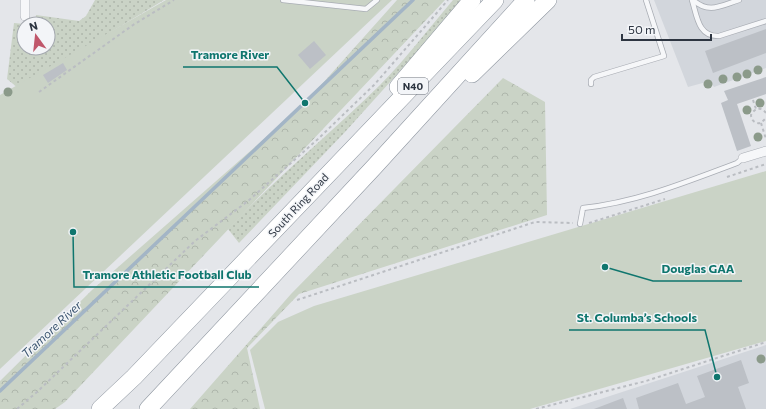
<svg xmlns="http://www.w3.org/2000/svg" width="766" height="409" font-family="Commissioner,sans-serif">
<style>
.built{fill:#d2d6dc}
.grass{fill:url(#grass-dots)}
.forest{fill:url(#forest-crowns)}
.garden{fill:#cad3c6}
.lines{fill:none;stroke-linecap:round;stroke-linejoin:round}
.stream{stroke:#a3b5c6;stroke-width:3.5}
.building{fill:#bcc0c6}
.lane-casing{stroke:#a9adb4;stroke-width:6}
.street-casing{stroke:#a9adb4;stroke-width:10}
.highway-casing{stroke:#8d959f;stroke-width:18}
.path{stroke:#babdc2;stroke-width:2;stroke-dasharray:3 3;stroke-linecap:butt}
.lane{stroke:#f6f7f9;stroke-width:4.5}
.street{stroke:#f6f7f9;stroke-width:9}
.highway{stroke:#fff;stroke-width:17}
.tree{fill:#8b9a8a}
.labels{text-anchor:middle;dominant-baseline:central;stroke-width:3;stroke-linejoin:round;paint-order:stroke}
.shield{fill:#f3f5f8;stroke:#686f78;stroke-width:1}
.shield-label{font-size:10px;font-weight:bold;fill:#2d3541}
.street-label{font-size:11px;fill:#2d3541;stroke:#f3f5f8}
.water-label{font-size:12px;font-style:italic;fill:#3c5570;stroke:#f3f5f8}
.leader{fill:none;stroke:#0f766e;stroke-width:1.5}
.callout-dot{fill:#0f766e;stroke:#f3f5f8;stroke-width:1.5}
.callout-label{font-size:12px;text-anchor:middle;font-weight:bold;fill:#0f766e;stroke:#f3f5f8;stroke-width:3;stroke-linejoin:round;paint-order:stroke}
</style>
<defs>
<pattern id="grass-dots" width="8" height="8" patternUnits="userSpaceOnUse"><rect width="8" height="8" fill="#cad3c6"/><path d="M2 2h.1M6 6h.1" fill="none" stroke="#aeb6ab" stroke-width="1.8" stroke-linecap="round"/></pattern>
<pattern id="forest-crowns" width="20" height="18" patternUnits="userSpaceOnUse"><rect width="20" height="18" fill="#cad3c6"/><path d="M2 6a3 3 0 1 1 6 0M12 15a3 3 0 1 1 6 0" fill="none" stroke="#aeb6ab"/></pattern>
</defs>
<rect width="100%" height="100%" fill="#e4e6ea"/>
<g class="built">
<polygon points="654,0 766,0 766,68 714,87 710,81 688,87"/>
<polygon points="766,345 766,409 570,409"/>
</g>
<g class="grass">
<polygon points="95,0 164,0 18,88 7,79 14,23 24,24 24,48 48,48 48,24 35,24 36,15 79,21 86,16"/>
<path d="M453,0h11l-119,132 -106,111 -11,-14c48,-51 102,-95 152,-144 26,-26 49,-57 73,-85z"/>
</g>
<g class="forest">
<polygon points="397,0 445,0 65,402 55,409 0,409 0,381 92,290 305,103"/>
<polygon points="503,78 545,102 547,215 299,294 247,348 260,409 190,409 291,294"/>
</g>
<g class="garden">
<polygon points="166,0 392,0 0,369 0,95"/>
<polygon points="766,171 766,341 530,409 265,409 250,350 278,322 314,306"/>
</g>
<g class="lines">
<polyline class="stream" points="0,391 413,0"/>
</g>
<g class="building">
<polygon points="766,29 766,53 713,73 705,51"/>
<polygon points="314,41 326,55 310,69 298,55"/>
<polygon points="63,63 67,70 48,83 43,75"/>
<polygon points="766,77 766,94 737,104 751,146 737,151 721,103 728,100 724,91"/>
<polygon points="741,360 749,383 738,387 746,409 639,409 636,398 678,383 686,404 705,397 697,376"/>
<polygon points="623,398 627,409 594,409"/>
</g>
<g class="lines">
<g class="lane-casing">
<g id="lane">
<polyline points="283,0 366,9 377,0"/>
<path d="M692,0c5,16 6,37 27,36l47,-15"/>
<path d="M693,0c16,14 27,6 46,0"/>
<polyline points="591,84 591,80 594,77 664,56 646,0"/>
<path d="M580,224l3,-16c55,-6 103,-26 154,-45l6,-5"/>
</g>
</g>
<g class="street-casing">
<g id="street">
<polyline points="25,16 25,0"/>
<polyline points="743,158 766,151"/>
</g>
</g>
<g class="highway-casing">
<g id="highway">
<polyline points="472,74 548,0"/>
<polyline points="398,87 472,0"/>
<polyline points="100,409 134,377 495,0"/>
<polyline points="148,409 375,166 526,0"/>
</g>
</g>
<g class="path">
<polyline points="39,92 133,25 174,0"/>
<polyline points="753,100 756,109"/>
<path d="M766,113c-4,-6 -11,-6 -15,2 0,5 4,9 10,8l5,-5"/>
<polyline points="761,123 766,139"/>
<polyline points="727,177 766,164"/>
<polyline points="589,223 665,199"/>
<polyline points="297,300 535,222 573,223"/>
<polyline points="17,409 37,392 195,241 248,201 318,139 374,85 448,0"/>
<polyline points="536,409 646,381 766,342"/>
</g>
<use href="#lane" class="lane"/>
<use href="#street" class="street"/>
<use href="#highway" class="highway"/>
</g>
<g class="tree">
<circle cx="758" cy="70" r="4.5"/>
<circle cx="747" cy="74" r="4.5"/>
<circle cx="737" cy="77" r="4.5"/>
<circle cx="723" cy="79" r="4.5"/>
<circle cx="708" cy="84" r="4.5"/>
<circle cx="8" cy="92" r="4.5"/>
<circle cx="760" cy="103" r="4.5"/>
<circle cx="747" cy="110" r="4.5"/>
<circle cx="758" cy="137" r="4.5"/>
<circle cx="761" cy="359" r="4.5"/>
</g>
<g class="labels">
<rect class="shield" x="398" y="78" width="30" height="16" rx="3"/>
<g class="shield-label">
<text x="413" y="86">N40</text>
</g>
<g class="street-label">
<text transform="translate(298 205) rotate(-47)">South Ring Road</text>
</g>
<g class="water-label">
<text transform="translate(51 329) rotate(-43)">Tramore River</text>
</g>
</g>
<path class="leader" d="M305 103L277 67H183M605 267L653 281H742M73 232L74 287H259M717 377L705 330H569"/>
<g class="callout-dot">
<circle cx="305" cy="103" r="4"/>
<circle cx="605" cy="267" r="4"/>
<circle cx="73" cy="232" r="4"/>
<circle cx="717" cy="377" r="4"/>
</g>
<g class="callout-label">
<text x="230" y="59">Tramore River</text>
<text x="698" y="273">Douglas GAA</text>
<text x="167" y="279">Tramore Athletic Football Club</text>
<text x="637" y="322">St. Columba’s Schools</text>
</g>
<g transform="translate(36 36) rotate(345)"><circle r="19" fill="#f3f5f8" stroke="#a4a8af"/>
<path d="M0-3L7 15L0 10L-7 15Z" fill="#c0576b"/>
<text y="-6" font-size="11" font-weight="bold" text-anchor="middle" fill="#2d3541">N</text>
</g>
<path d="M622 34v6h89v-6" fill="none" stroke="#2d3541" stroke-width="2"/>
<text x="628" y="34" font-size="12" fill="#2d3541" stroke="#f3f5f8" stroke-width="3" paint-order="stroke">50 m</text>
</svg>
